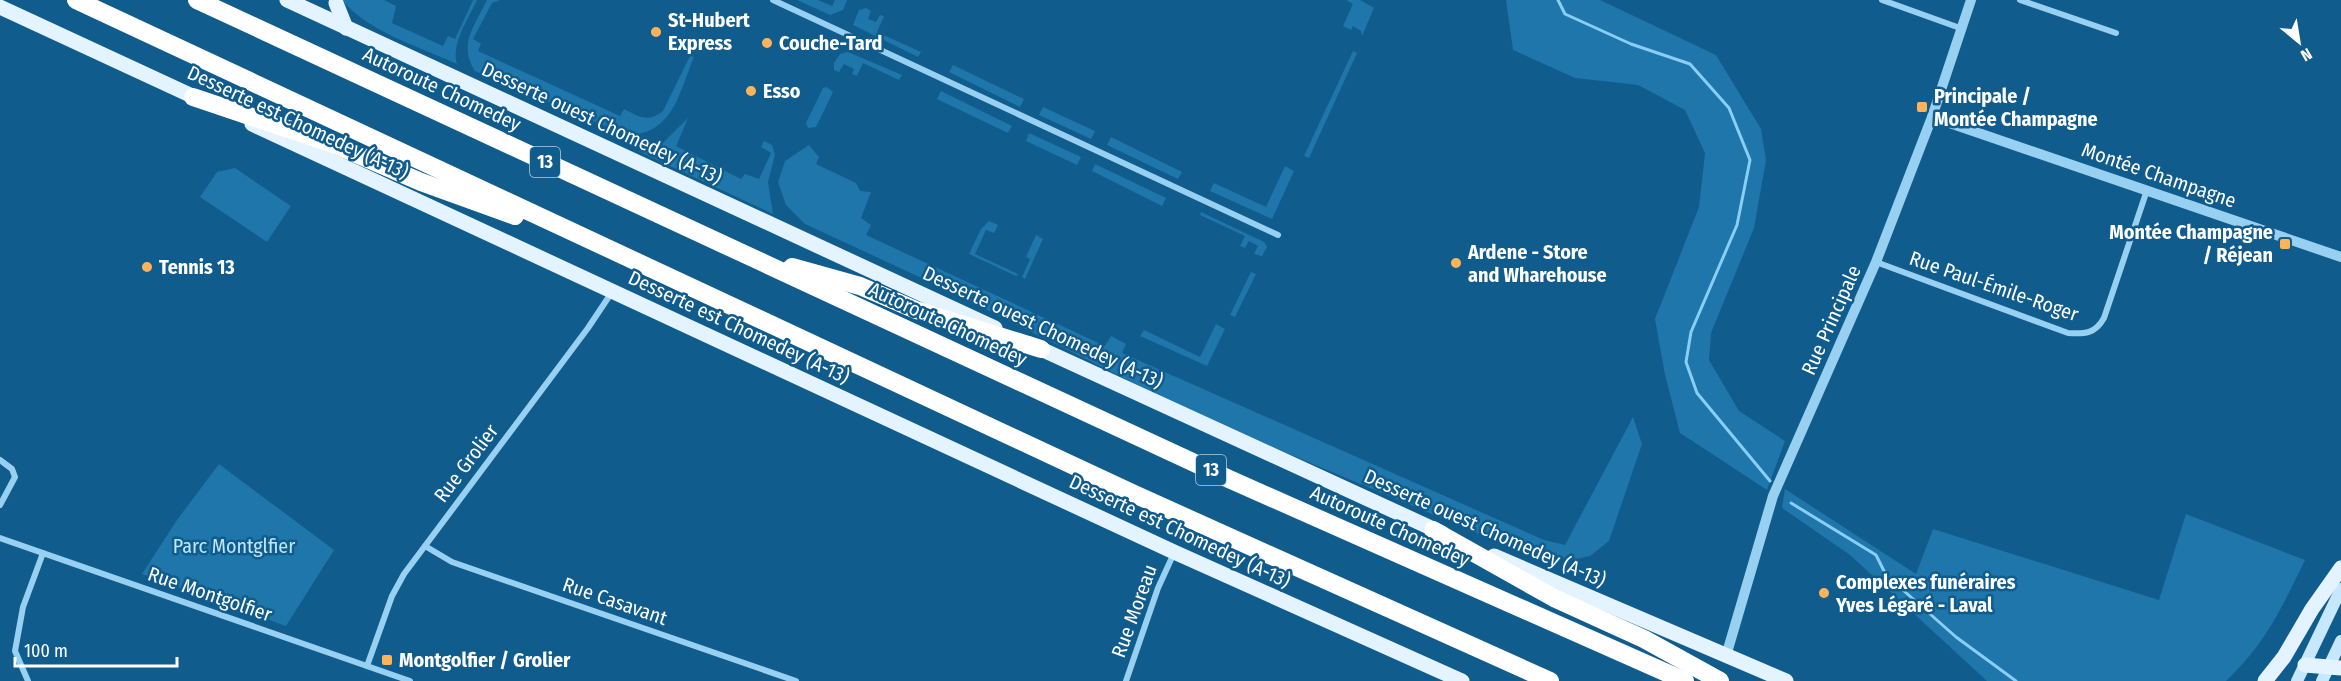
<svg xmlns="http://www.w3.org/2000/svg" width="2341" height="681" font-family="'Fira Sans Condensed',sans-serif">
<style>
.green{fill:#1e76aa}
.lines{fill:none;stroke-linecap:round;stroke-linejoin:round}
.stream{stroke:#89cef6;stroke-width:3}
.minor{stroke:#98d0f2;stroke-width:6}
.tertiary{stroke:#98d0f2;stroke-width:10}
.secondary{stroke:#c7e7fc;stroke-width:12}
.primary{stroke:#e3f3ff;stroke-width:15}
.motorway{stroke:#fff;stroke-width:18}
.poi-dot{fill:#ffb359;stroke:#105c8d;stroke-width:2}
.labels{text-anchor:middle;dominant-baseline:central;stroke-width:5;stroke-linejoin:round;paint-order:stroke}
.shield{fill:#105c8d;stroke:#b7cedd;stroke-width:1.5}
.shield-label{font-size:18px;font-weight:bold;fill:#fff}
.poi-label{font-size:20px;font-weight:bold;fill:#fff;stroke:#105c8d;text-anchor:start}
.street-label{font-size:20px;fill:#fff;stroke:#105c8d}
.park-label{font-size:20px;fill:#bfe6fd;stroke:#105c8d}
</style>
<rect width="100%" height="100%" fill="#105c8d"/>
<g class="green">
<path d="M342,0h42l12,6 -4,17 51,23 5,-10 7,3 18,-39h4c-9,20 -26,43 -20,64 -37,-17 -89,-32 -115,-64z"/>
<path d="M487,0h13l-8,3 -19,36 8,5 -3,7 142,65 4,-7c15,8 24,14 39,2l27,-55 4,1c-15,36 -21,78 -68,78l-151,-64c-17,-27 -1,-44 12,-71z"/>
<polygon points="797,0 818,0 832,6 835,0 847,0 843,10 830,15"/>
<polygon points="1346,0 1360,0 1374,8 1362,36 1361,31 1353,26 1351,30 1343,26 1353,4"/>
<polygon points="1506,0 1600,0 1716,55 1761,129 1766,160 1754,228 1711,333 1709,360 1739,411 1785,441 1767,490 1680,433 1665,375 1655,319 1699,207 1705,153 1685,110 1638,85 1575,78 1513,50"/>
<polygon points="866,8 871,11 868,19 876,22 880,15 884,16 877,32 921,52 918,57 853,25 859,10"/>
<polygon points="1353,51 1357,53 1309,158 1304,156"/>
<polygon points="848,52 902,75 899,80 863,63 857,76 852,74 854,69 844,64 839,72 834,70 834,63 840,54"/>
<polygon points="953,65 1024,99 1020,107 949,72"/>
<polygon points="827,87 833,92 816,127 808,128 806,123 823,88"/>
<polygon points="941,91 1012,126 1008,133 937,99"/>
<polygon points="1043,107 1095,131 1091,139 1039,115"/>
<polygon points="688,118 676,146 741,179 745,174 759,179 771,153 761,147 764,141 772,145 775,155 768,182 773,214 638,151 662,144"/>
<polygon points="1029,133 1081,157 1077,165 1026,141"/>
<polygon points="1111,137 1182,172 1178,179 1107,145"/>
<polygon points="809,145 819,157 816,164 856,183 860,191 871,192 861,218 871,225 866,235 1105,346 1111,336 1126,344 1122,353 1544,540 1565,545 1633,417 1642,444 1609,541 1590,556 1572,560 1477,533 1206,419 943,288 805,224 786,205 778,182 785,161"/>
<polygon points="1095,164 1166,198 1162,206 1092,171"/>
<polygon points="1285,166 1294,171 1272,219 1210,191 1214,183 1266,207"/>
<polygon points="235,168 291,206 267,242 200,197 217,172"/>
<polygon points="1201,212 1264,242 1267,247 1262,256 1254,254 1258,246 1249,241 1245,248 1240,246 1245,236 1200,215"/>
<polygon points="989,221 998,225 994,233 986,230 975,254 1018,274 1016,276 969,254 981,229"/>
<polygon points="1036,235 1043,239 1025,279 1022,277 1030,259 1026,257"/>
<polygon points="1251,272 1256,274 1235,317 1230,315"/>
<polygon points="1216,324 1225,329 1207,366 1140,336 1144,330 1200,357"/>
<polygon points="219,464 334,550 286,626 142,574 177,520"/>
<path d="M1785,489l131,85 17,-45 226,71 27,-86 119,46c-24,49 -39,83 -79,121h-239l-137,-126 -68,-47z"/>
</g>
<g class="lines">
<g class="stream">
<polyline points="1558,0 1565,14 1631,44 1690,64 1729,108 1750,160 1737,225 1691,332 1686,362 1697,393 1770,481"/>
<polyline points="1791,503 1876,555 1886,575 1956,637 2016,681"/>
</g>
<g class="minor">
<polyline points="773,0 1278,235"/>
<polyline points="1882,0 1960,28"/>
<polyline points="2020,0 2116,33"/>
<path d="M1876,262l192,71c17,1 27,1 36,-15l43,-128"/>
<polyline points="0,460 12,469 15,477 0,505"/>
<polyline points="0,538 410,681"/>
<polyline points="425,546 452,562 796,681"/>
<polyline points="367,666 392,596 404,574 588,328 612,292"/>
<polyline points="28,681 15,651 23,607 43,553"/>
<polyline points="1126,681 1158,588 1174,553"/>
</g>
<g class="tertiary">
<polyline points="1932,117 2341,257"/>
<polyline points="1726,656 1773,496 1876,262 1932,117 1971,0"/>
</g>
<g class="secondary">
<polyline points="2297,681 2341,589"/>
<polyline points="2322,681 2341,641"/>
</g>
<g class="primary">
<polyline points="287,0 995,328"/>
<polyline points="336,3 346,28"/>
<polyline points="0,7 203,101"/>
<polyline points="252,124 1174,552 1462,681"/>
<polyline points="1030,344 1442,533"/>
<polyline points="1494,556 1786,681"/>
<polyline points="2305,665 2341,668"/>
<polyline points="2265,681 2284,657 2312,609 2341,568"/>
</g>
<g class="motorway">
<polyline points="76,0 1134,494 1550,681"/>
<polyline points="197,0 1229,479 1685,681"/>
<polyline points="193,97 333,144 421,182 515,216"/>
<polyline points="792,267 860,286 916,310 1041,349"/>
<polyline points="1433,530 1554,598 1644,639 1720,681"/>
</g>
</g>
<g class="poi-dot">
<circle cx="656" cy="32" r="6"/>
<circle cx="767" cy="43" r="6"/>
<circle cx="751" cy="91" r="6"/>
<rect x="1916" y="101" width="12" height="12" rx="3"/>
<rect x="2279" y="238" width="12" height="12" rx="3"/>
<circle cx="1456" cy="263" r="6"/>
<circle cx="147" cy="267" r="6"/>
<circle cx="1824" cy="593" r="6"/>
<rect x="381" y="654" width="12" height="12" rx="3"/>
</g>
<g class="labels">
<g class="shield">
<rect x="530" y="147" width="30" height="30" rx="4.5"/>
<rect x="1196" y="455" width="30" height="30" rx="4.5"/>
</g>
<g class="shield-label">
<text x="545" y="162">13</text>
<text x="1211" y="470">13</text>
</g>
<g class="poi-label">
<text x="668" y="20">St-Hubert<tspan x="668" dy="23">Express</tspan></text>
<text x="779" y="43">Couche-Tard</text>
<text x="763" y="91">Esso</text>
<text x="1934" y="96">Principale /<tspan x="1934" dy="23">Montée Champagne</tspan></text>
<text x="2273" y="232" text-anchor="end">Montée Champagne<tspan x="2273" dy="23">/ Réjean</tspan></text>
<text x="1468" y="252">Ardene - Store<tspan x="1468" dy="23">and Wharehouse</tspan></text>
<text x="159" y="267">Tennis 13</text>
<text x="1836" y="582">Complexes funéraires<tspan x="1836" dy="23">Yves Légaré - Laval</tspan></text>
<text x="399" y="660">Montgolfier / Grolier</text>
</g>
<g class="street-label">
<text transform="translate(442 89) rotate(25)">Autoroute Chomedey</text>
<text transform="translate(298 122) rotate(25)">Desserte est Chomedey (A-13)</text>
<text transform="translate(602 123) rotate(25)">Desserte ouest Chomedey (A-13)</text>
<text transform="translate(2159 175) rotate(19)">Montée Champagne</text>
<text transform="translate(1994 286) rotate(19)">Rue Paul-Émile-Roger</text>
<text transform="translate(1831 320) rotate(-66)">Rue Principale</text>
<text transform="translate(948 324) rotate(25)">Autoroute Chomedey</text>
<text transform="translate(739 327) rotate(25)">Desserte est Chomedey (A-13)</text>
<text transform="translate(1043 327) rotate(25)">Desserte ouest Chomedey (A-13)</text>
<text transform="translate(466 463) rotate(-53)">Rue Grolier</text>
<text transform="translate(1390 526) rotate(24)">Autoroute Chomedey</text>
<text transform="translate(1485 528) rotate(24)">Desserte ouest Chomedey (A-13)</text>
<text transform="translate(1180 531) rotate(25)">Desserte est Chomedey (A-13)</text>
<text transform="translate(210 594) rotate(19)">Rue Montgolfier</text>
<text transform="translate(615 601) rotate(19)">Rue Casavant</text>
<text transform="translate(1134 611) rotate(-70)">Rue Moreau</text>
</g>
<g class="park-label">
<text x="234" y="546">Parc Montglfier</text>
</g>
</g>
<g transform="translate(2299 42) rotate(150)" stroke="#105c8d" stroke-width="4.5" paint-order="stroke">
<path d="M0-4.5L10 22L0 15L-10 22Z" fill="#ffffff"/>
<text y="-9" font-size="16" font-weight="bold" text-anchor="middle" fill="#ffffff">N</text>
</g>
<path d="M15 657v9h162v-9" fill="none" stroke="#ffffff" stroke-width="3"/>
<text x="24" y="657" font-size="18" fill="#ffffff" stroke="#105c8d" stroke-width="4.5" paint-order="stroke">100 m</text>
</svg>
